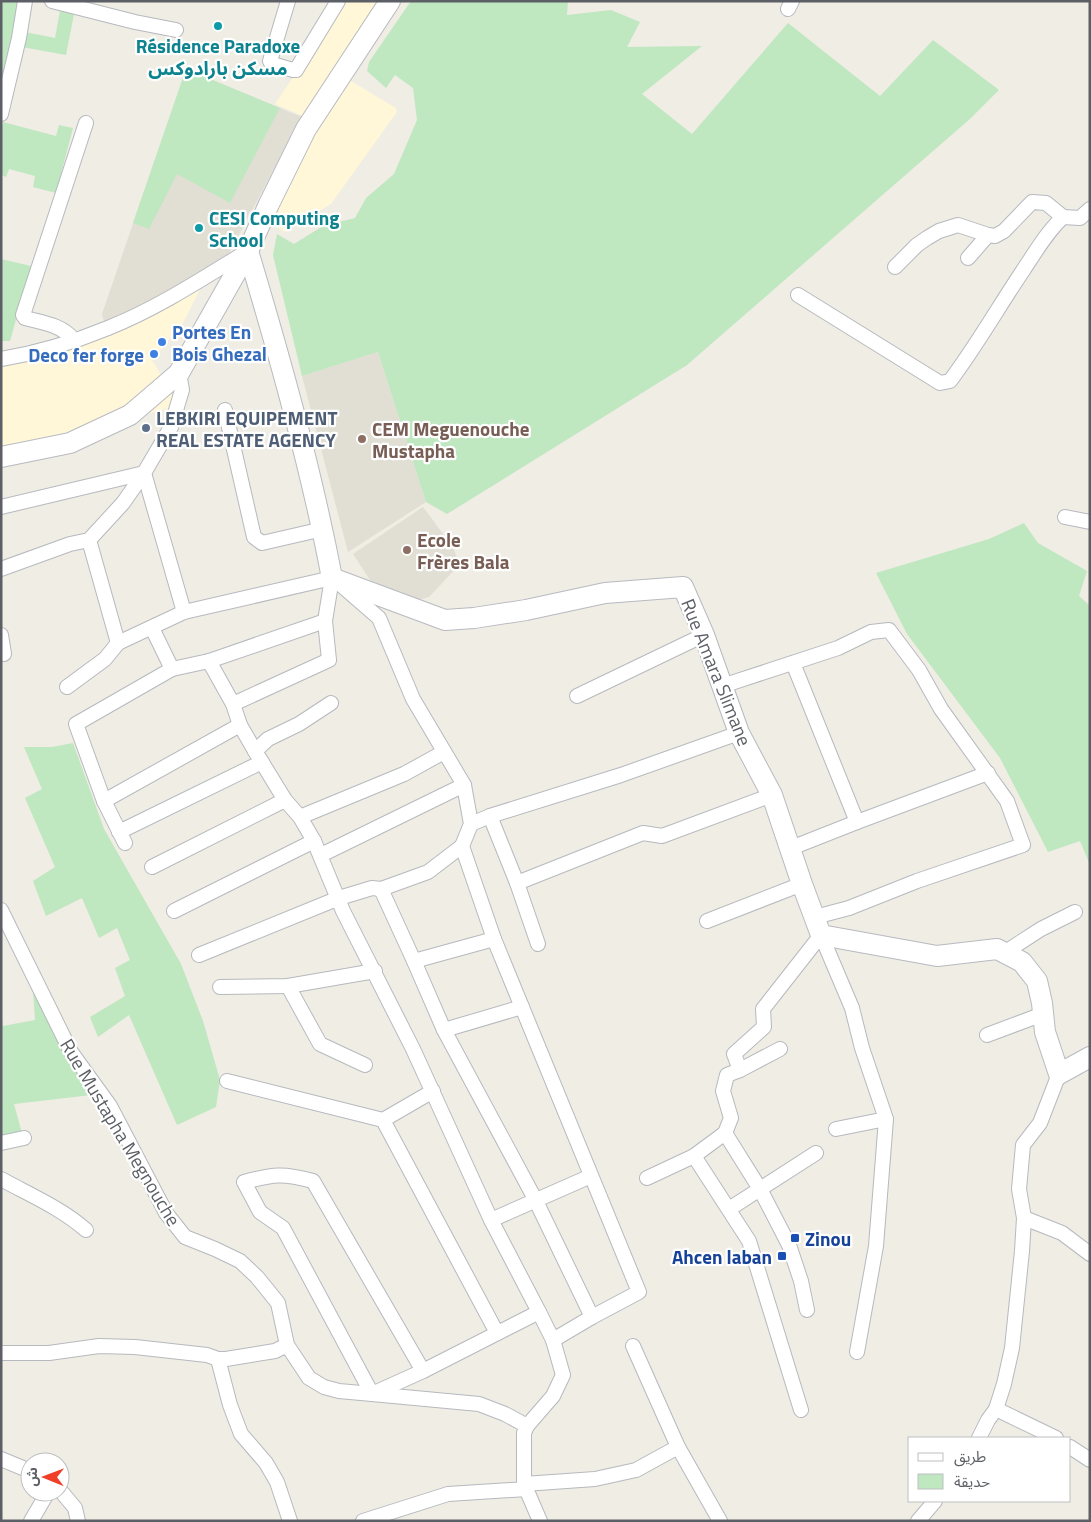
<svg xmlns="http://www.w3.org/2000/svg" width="1091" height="1522" font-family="'Titillium Web','Noto Sans Arabic',sans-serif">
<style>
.commercial{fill:#fff7d8}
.education{fill:#e1dfd4}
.green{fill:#bfe7c0}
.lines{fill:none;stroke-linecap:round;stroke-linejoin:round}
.street-casing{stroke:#b6b9be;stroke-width:16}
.secondary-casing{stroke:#b7bac0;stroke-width:22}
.street{stroke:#fff;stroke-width:14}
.secondary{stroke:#fff;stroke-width:20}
.culture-dot{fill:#0f9aa8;stroke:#fff;stroke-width:2}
.shop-dot{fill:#3f7fe0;stroke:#fff;stroke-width:2}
.service-dot{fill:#5c6f8a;stroke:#fff;stroke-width:2}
.education-dot{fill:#8d6e63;stroke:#fff;stroke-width:2}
.transit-dot{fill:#1a4fb4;stroke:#fff;stroke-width:2}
.labels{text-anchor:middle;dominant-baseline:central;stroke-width:4.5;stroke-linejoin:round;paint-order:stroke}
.culture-label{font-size:19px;font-weight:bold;fill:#0d838f;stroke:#fff}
.shop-label{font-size:19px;font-weight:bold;fill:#366cbe;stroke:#fff;text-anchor:start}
.service-label{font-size:19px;font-weight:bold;fill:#4e5e75;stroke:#fff;text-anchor:start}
.education-label{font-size:19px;font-weight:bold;fill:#785e54;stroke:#fff;text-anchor:start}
.street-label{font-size:19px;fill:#5c5f65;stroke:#fff}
.transit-label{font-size:19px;font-weight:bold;fill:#164399;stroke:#fff;text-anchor:start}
</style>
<rect width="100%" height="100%" fill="#efede4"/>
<g class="commercial">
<polygon points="341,1 377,1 334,71 396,108 397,112 331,204 284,232 265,219 317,122 275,104 329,23"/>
<polygon points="206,277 182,325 152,360 180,405 1,453 1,365 71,345"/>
</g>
<g class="education">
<polygon points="186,69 302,117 226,259 152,304 105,325 102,314"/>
<polygon points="378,352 426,502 348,552 302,376"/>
<polygon points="423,507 452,546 460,564 429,597 418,600 374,586 353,554"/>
</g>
<g class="green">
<polygon points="1,1 19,1 2,82 1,82"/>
<polygon points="411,1 568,1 567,15 611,10 640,22 627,47 702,46 642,94 692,134 788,23 880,96 933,40 999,90 971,118 687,365 447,514 426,502 378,352 302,376 273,255 277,234 294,244 323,226 355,218 366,198 394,174 417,120 413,88 395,75 386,88 367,71 369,62"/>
<polygon points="60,11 74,14 66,55 22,47 25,32 55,38"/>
<polygon points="186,69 280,108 230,203 177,174 149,229 133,223"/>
<polygon points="3,122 56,136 59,125 73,128 56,193 33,187 35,176 9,169 6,177 1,175 1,131"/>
<polygon points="1,259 31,266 10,341 1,341"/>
<polygon points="1024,523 1038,543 1087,571 1079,596 1090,606 1090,865 1080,841 1048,852 1000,758 907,634 876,573 989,539"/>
<polygon points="73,743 104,829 181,964 203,1021 220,1080 216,1107 177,1125 129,1015 98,1037 90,1017 125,996 115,968 130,960 117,928 99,938 82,898 46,916 33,881 55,867 25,798 42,789 24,747 52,747"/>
<polygon points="38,990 100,1094 14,1104 23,1137 1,1140 1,1014 3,1026 35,1020 33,991"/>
</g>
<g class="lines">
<g class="street-casing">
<g id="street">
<polyline points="52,1 135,22 176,30"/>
<polyline points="288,1 270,61 272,64 293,70 296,70 338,1"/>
<polyline points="788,9 792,1"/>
<polyline points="1,114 19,38 25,1"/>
<polyline points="968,258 988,235"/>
<polyline points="895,267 917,245 927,238 939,231 958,225 988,235 995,236 1004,231 1032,202 1046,203 1063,217"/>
<path d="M798,295l142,88 10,-2c27,-36 49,-75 74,-112 12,-18 23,-37 39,-52l17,1 10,-9"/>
<path d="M74,340c-12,-15 -30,-17 -49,-22l-2,-3 63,-192"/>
<path d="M1,359c36,-6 73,-17 107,-31 48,-19 94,-49 138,-76"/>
<polyline points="225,410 254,537 262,543 323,529"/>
<polyline points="1,507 144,473 184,612"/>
<polyline points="1065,517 1090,522"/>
<polyline points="89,540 118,643"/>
<polyline points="1,569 70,544 89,540 123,503 144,473 171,427 182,390 179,373"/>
<polyline points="341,585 379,618 413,699 464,785 471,824 462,846 494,939 639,1292 592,1317 553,1340"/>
<polyline points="152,628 172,669"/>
<polyline points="1,635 4,654"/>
<polyline points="722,686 838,648 871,632 889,630 919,670 941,709 1007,801 1023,845 917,881 849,908 815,917"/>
<polyline points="67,687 105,659 118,643 184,612 332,578"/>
<polyline points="577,696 704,635"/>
<polyline points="233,704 329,660 325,621 332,578"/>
<polyline points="255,751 268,739 299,724 331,703"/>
<polyline points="104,801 240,725"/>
<polyline points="490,816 517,883 643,833 662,836 772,795"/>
<polyline points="300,817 404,774 444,752"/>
<polyline points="857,822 988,773"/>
<polyline points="471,824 490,816 621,775 739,733"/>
<polyline points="119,832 262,762"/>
<polyline points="125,843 104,801 76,724 172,669 209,661 325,621"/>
<polyline points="791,848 857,822 793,663"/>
<polyline points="321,855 464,785"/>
<polyline points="152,867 285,800"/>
<polyline points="517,883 538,944"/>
<polyline points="381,889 414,961 444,1030 535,1199 592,1317"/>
<polyline points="1,910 71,1052 110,1106 166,1213 185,1237 215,1249 240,1261 257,1277 278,1303 287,1345"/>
<polyline points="174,911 314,841"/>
<polyline points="707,921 802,884"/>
<polyline points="1004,953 1041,929 1075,912"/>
<polyline points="199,955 339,898 372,888 381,889 428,872 462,846"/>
<polyline points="414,961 494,939"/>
<polyline points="288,986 320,1044 365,1065"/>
<polyline points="220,987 288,986 375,971"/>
<polyline points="444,1030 522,1007"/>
<polyline points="987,1035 1043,1014"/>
<polyline points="740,1070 780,1049"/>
<polyline points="227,1081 383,1120 497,1333"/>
<polyline points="383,1120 433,1091"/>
<polyline points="836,1129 886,1119"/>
<polyline points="725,1133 760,1189 789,1245 801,1281 807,1310"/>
<polyline points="1,1143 24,1138"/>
<polyline points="694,1156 749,1241 801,1410"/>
<polyline points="647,1178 694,1156 725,1133 731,1118 723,1091 727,1075 740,1070 734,1054 764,1027 763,1009 821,935 852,1008 862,1048 886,1119 876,1246 857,1352"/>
<path d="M1,1179c29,16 60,29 85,51"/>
<polyline points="729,1209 816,1153"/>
<polyline points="1024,1218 1062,1233 1090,1254"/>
<polyline points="491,1220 591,1176"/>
<polyline points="539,1312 553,1340 563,1375 553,1396 527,1426 524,1433 524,1484 540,1521"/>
<polyline points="633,1346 678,1447 720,1521"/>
<polyline points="1,1353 49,1353 99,1346 135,1347 207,1355 218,1359 226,1359 275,1351 287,1345 309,1378 324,1387 339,1391 372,1394 423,1371 539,1312 491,1220 413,1049 343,911 314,841 300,817 285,800 255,751 240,725 233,704 209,661"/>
<polyline points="218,1359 230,1405 241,1434 266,1463 277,1482 290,1521"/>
<path d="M423,1371l-110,-190c-30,-8 -39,-7 -69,1l16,30 23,16 89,166 107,10 26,10 22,12"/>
<polyline points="996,1409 1056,1438"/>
<polyline points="979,1438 988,1420 996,1409 1004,1384 1012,1348 1022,1251 1024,1218 1019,1189 1023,1145 1040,1123 1059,1074"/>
<polyline points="1070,1447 1090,1460"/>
<polyline points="1,1459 30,1471"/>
<polyline points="524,1484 595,1479 636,1470 678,1447"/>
<polyline points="60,1490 75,1508 78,1521"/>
<polyline points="31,1521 48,1492"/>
<polyline points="363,1521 448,1494 527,1489"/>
<polyline points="918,1521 935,1501"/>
</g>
</g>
<g class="secondary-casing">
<g id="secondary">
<path d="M248,251c32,107 63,217 84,327l113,42 29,-2 52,-8 79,-17 78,-6 21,48 35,98 33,62 30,89 19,51 116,21 60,-7 25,13 15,19 5,22 3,29 14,42 31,-17"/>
<polyline points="1,457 70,443 130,415 179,373 248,251 269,204 306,129 390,1"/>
</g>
</g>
<use href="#street" class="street"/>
<use href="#secondary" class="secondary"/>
</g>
<g class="culture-dot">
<circle cx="218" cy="26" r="5"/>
<circle cx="199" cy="228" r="5"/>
</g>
<g class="shop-dot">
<circle cx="162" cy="342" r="5"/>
<circle cx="154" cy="354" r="5"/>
</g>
<circle class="service-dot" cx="146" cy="428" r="5"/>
<g class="education-dot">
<circle cx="362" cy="439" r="5"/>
<circle cx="407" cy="550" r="5"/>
</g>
<g class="transit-dot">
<rect x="790" y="1233" width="10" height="10" rx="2.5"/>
<rect x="777" y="1251" width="10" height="10" rx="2.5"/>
</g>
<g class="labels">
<g class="culture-label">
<text x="218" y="45">Résidence Paradoxe<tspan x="218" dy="22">مسكن بارادوكس</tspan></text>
<text x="209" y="217" text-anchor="start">CESI Computing<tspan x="209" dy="22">School</tspan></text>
</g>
<g class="shop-label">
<text x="172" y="331">Portes En<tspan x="172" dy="22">Bois Ghezal</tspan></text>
<text x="144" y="354" text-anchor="end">Deco fer forge</text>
</g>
<g class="service-label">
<text x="156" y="417">LEBKIRI EQUIPEMENT<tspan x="156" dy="22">REAL ESTATE AGENCY</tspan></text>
</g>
<g class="education-label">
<text x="372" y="428">CEM Meguenouche<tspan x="372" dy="22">Mustapha</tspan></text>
<text x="417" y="539">Ecole<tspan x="417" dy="22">Frères Bala</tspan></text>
</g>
<g class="street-label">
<text transform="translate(717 672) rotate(68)">Rue Amara Slimane</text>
<text transform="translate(121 1132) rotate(59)">Rue Mustapha Megnouche</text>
</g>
<g class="transit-label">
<text x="805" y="1238">Zinou</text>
<text x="772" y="1256" text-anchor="end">Ahcen laban</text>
</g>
</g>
<rect width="1091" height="1522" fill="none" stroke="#5c5f65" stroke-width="5"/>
<rect x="908" y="1437" width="162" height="65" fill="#ffffff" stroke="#bebfc1"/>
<rect x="918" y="1453" width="25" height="8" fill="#ffffff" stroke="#bebfc1"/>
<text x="954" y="1462" font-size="15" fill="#5c5f65">طريق</text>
<rect x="918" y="1474" width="25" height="15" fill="#bfe7c0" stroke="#bebfc1"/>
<text x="954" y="1487" font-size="15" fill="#5c5f65">حديقة</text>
<g transform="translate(45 1477) rotate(271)"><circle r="24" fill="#ffffff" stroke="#bebfc1"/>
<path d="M0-4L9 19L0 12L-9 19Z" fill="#f03e29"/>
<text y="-8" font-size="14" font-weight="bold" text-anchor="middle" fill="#5c5f65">ش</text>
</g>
</svg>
